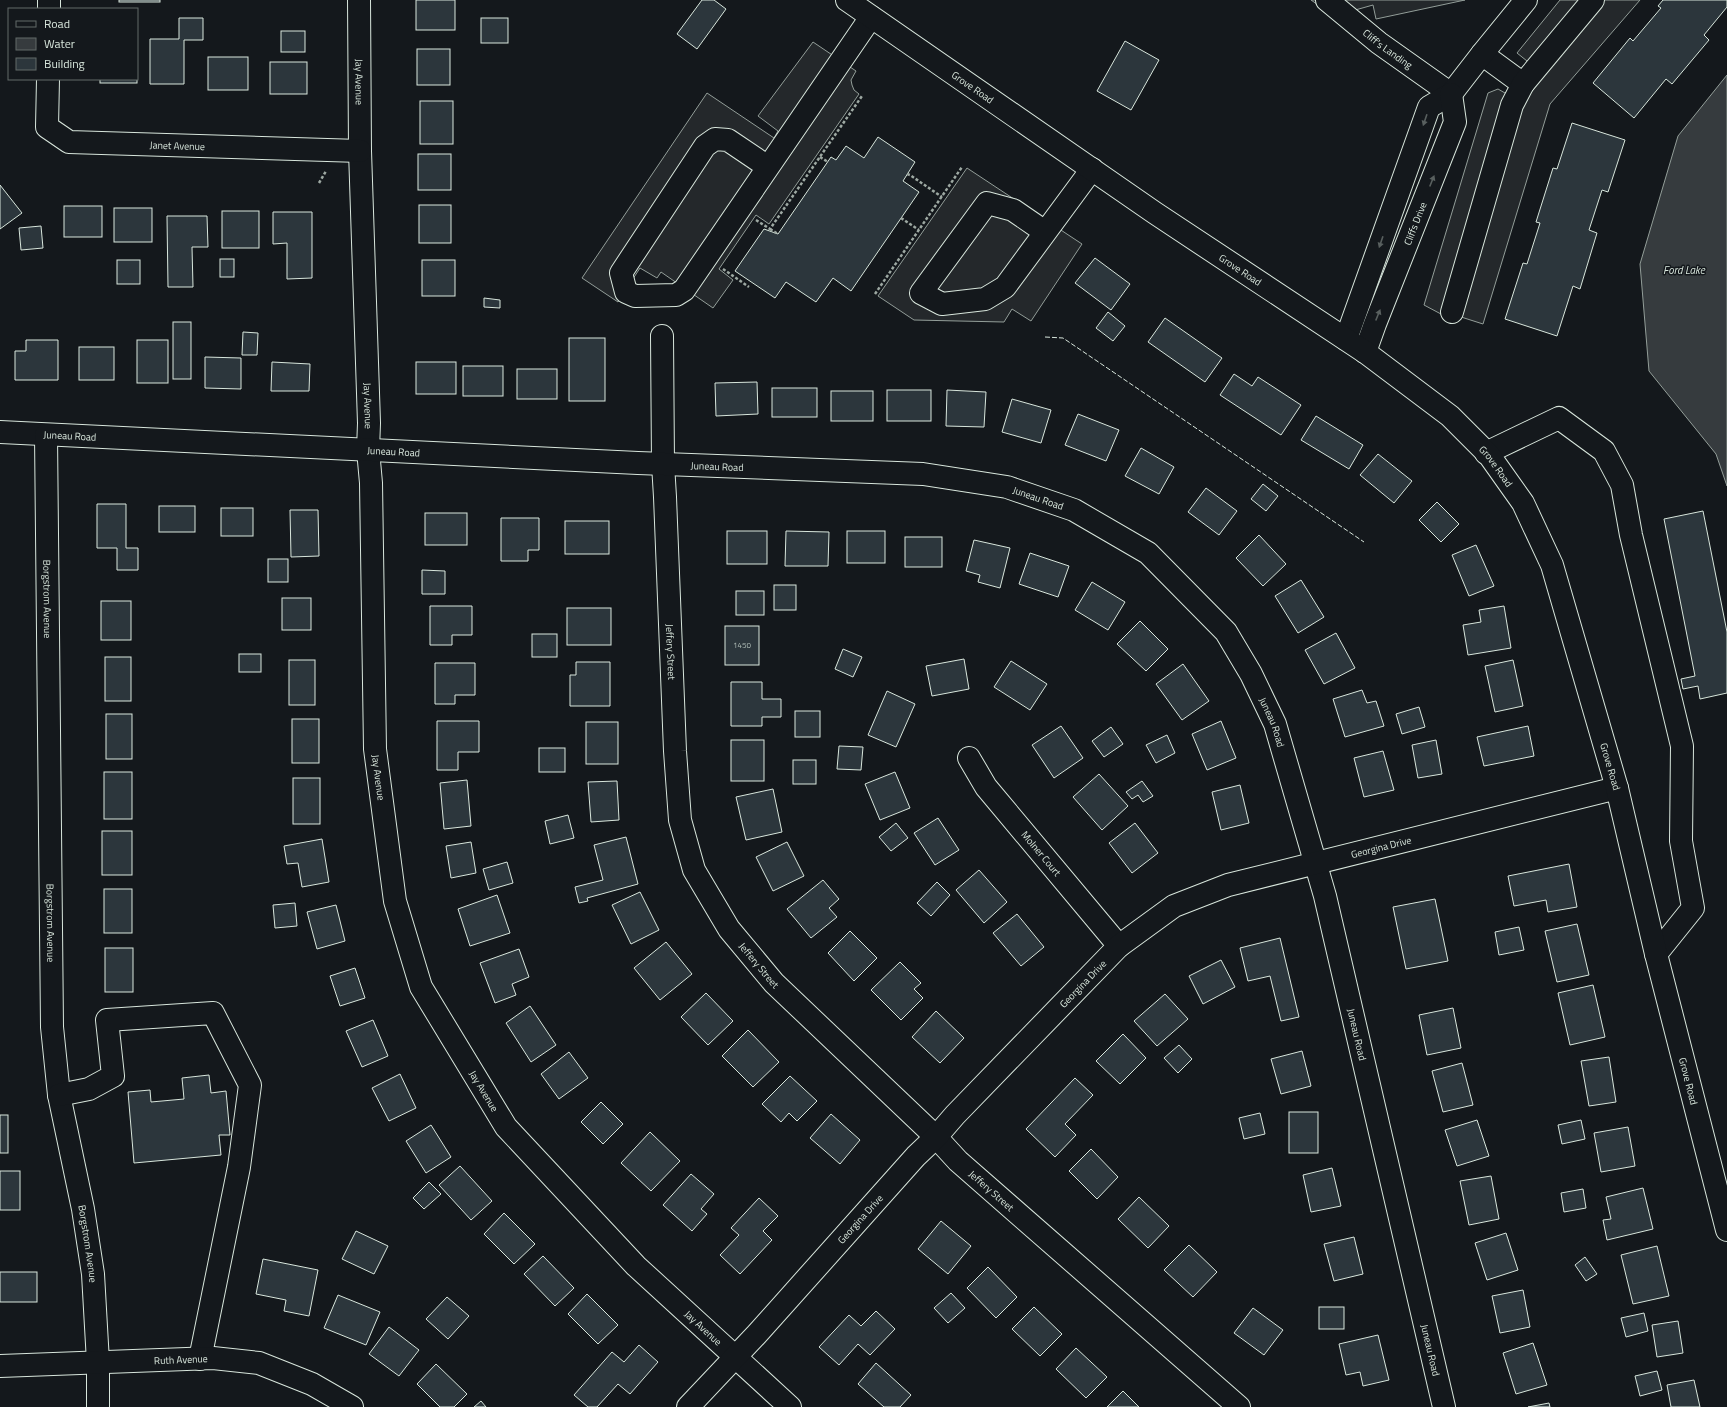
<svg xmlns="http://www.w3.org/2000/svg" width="1727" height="1407" font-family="'Titillium Web',sans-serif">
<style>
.parking{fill:#24282b;stroke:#939e99}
.water{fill:#363b3e;stroke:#939e99}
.building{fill:#2c363c;stroke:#d8e6dc}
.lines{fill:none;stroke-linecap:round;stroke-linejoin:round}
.minor-casing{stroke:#d8e6dc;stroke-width:24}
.major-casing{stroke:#d8e6dc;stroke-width:24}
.path{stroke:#9da8a2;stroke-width:2.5;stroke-dasharray:3 2;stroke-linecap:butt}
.minor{stroke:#14181c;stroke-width:22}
.major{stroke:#14181c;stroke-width:22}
.fence{stroke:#d8e6dc;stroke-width:1;stroke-dasharray:5 2;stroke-linecap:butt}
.oneway{fill:#59605f}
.labels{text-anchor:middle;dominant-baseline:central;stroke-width:3;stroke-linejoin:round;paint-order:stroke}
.number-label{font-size:8px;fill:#adbab4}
.street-label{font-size:10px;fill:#d8e6dc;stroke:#14181c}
.water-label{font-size:11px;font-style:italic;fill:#d8e6dc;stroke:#14181c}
</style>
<rect width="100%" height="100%" fill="#14181c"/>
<g class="parking">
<polygon points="1311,0 1465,0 1376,19 1373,5 1334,16"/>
<polygon points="1560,0 1640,0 1550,104 1483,324 1458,316 1456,322 1424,305 1488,93 1498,89 1505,93 1509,91 1527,64 1527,61 1517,53"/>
<polygon points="813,42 856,71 851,80 852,85 854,90 859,94 769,224 756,215 719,269 733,280 713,308 661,272 657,278 640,268 618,302 582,278 707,93 774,138 778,131 758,116"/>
<polygon points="967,168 1082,244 1031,321 1012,309 1004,322 914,320 878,296"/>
</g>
<polygon class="water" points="1727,75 1727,486 1716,454 1649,371 1640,264 1678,136"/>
<g class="building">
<rect x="119" y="0" width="41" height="2"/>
<rect x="416" y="0" width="39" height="30"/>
<polygon points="702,0 714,0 726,9 697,49 677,34"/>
<polygon points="1663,0 1727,0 1727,7 1704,35 1709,40 1672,84 1666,79 1634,118 1593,83 1630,38 1633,41 1661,8 1658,6"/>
<polygon points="179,18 203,18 203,40 184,40 184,84 150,84 150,39 179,39"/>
<rect x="481" y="18" width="27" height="25"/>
<rect x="281" y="31" width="24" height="21"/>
<polygon points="1125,41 1159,60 1131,110 1097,91"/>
<rect x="417" y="49" width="33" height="36"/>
<rect x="208" y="57" width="40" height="33"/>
<rect x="270" y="62" width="37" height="32"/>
<rect x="100" y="79" width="37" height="4"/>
<rect x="420" y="101" width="33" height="43"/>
<polygon points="1572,123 1625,140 1608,192 1602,190 1589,230 1597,233 1580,289 1573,286 1557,336 1505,319 1523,263 1527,264 1540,223 1536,222 1553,168 1557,169"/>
<polygon points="878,137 915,162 903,181 919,192 851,291 833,278 816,302 786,282 775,298 735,271 764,229 778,234 831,157 836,160 846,146 864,158"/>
<rect x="418" y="154" width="33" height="36"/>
<polygon points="0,185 22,213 0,229"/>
<rect x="419" y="205" width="32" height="38"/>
<rect x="64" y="206" width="38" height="31"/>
<rect x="114" y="208" width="38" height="34"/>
<rect x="222" y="211" width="37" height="37"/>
<polygon points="273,212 312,212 312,278 287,279 287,243 273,244"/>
<polygon points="167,216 207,216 208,247 192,247 193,287 168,287"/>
<polygon points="41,226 43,248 21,250 19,228"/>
<polygon points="1095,258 1130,284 1111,310 1075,283"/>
<rect x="220" y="259" width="14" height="18"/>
<rect x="117" y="260" width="23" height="24"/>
<rect x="422" y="260" width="33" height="36"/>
<polygon points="484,298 500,300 500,308 484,307"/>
<polygon points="1108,312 1125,326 1113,341 1096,328"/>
<polygon points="1165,318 1222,358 1205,382 1148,342"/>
<rect x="173" y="322" width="18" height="57"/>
<polygon points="243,332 258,333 257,355 242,355"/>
<rect x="569" y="338" width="36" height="63"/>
<polygon points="26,340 58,340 58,380 15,380 15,351 26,351"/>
<rect x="137" y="340" width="31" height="43"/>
<rect x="79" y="347" width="35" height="33"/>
<polygon points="205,357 241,358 241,389 205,388"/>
<polygon points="272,362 310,364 309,391 271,391"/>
<rect x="416" y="362" width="40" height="32"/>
<rect x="463" y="366" width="40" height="30"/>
<rect x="517" y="369" width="40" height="30"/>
<polygon points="1234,374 1252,386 1258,377 1301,405 1281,435 1220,395"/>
<polygon points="757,382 758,414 716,416 715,383"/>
<rect x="772" y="388" width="45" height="29"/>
<rect x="887" y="390" width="44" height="31"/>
<polygon points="947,390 986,392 984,427 946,426"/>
<rect x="831" y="391" width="42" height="30"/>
<polygon points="1012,399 1051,410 1041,443 1002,432"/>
<polygon points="1078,414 1119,430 1106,461 1065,445"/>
<polygon points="1316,416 1363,445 1349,469 1301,440"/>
<polygon points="1141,448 1174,467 1159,494 1125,476"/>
<polygon points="1378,454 1412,481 1394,503 1360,475"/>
<polygon points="1263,484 1278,496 1266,511 1251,499"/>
<polygon points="1206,488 1237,511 1219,535 1188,512"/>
<polygon points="1437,502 1459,524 1441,542 1419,520"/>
<polygon points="97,504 126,504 126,548 138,548 138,570 117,570 117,548 97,548"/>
<rect x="159" y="506" width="36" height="26"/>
<rect x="221" y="508" width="32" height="28"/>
<polygon points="290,510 318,510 319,556 291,557"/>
<polygon points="1703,511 1727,632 1727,693 1700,699 1698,686 1683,689 1681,679 1695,676 1664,519"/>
<rect x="425" y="513" width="42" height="32"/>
<polygon points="501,518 539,518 539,550 528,550 528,561 501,561"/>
<rect x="565" y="521" width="44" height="33"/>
<rect x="727" y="531" width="40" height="33"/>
<polygon points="786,531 829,532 828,566 785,566"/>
<rect x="847" y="531" width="38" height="32"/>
<polygon points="1259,535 1286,564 1263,586 1236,558"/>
<rect x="905" y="537" width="37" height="30"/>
<polygon points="974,540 1010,548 1000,588 978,582 980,575 966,571"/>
<polygon points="1476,545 1494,586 1469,596 1452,555"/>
<polygon points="1030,553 1069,566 1058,597 1019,584"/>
<rect x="268" y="559" width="20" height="23"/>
<polygon points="422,570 445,571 445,594 422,594"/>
<polygon points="1301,580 1324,617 1298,633 1275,596"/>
<polygon points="1092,582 1125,602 1108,630 1075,610"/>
<rect x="774" y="585" width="22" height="25"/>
<rect x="736" y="591" width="28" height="24"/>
<rect x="282" y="598" width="29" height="32"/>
<rect x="101" y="601" width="30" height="39"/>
<polygon points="430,606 472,606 472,635 452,635 452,645 430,645"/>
<polygon points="1504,606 1511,648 1468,655 1463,625 1481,622 1479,610"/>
<rect x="567" y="608" width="44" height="37"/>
<polygon points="1140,621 1168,649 1146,671 1117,644"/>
<rect x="725" y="626" width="34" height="39"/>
<polygon points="1336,633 1355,668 1324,684 1305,650"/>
<rect x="532" y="634" width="25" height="23"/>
<polygon points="843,649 862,657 853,677 835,669"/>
<rect x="239" y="654" width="22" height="18"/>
<rect x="105" y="657" width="26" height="44"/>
<polygon points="964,659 969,689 932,696 926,666"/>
<rect x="289" y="660" width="26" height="45"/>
<polygon points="1513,660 1523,706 1495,712 1485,666"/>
<polygon points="1011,661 1047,684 1030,710 994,687"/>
<polygon points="576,662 610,662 610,706 570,706 570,675 576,675"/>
<polygon points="435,663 475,663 475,695 455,695 455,704 435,704"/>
<polygon points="1183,664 1209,701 1182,720 1156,684"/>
<polygon points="731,682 762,682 762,699 781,699 781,717 762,717 762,726 731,726"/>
<polygon points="1362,690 1367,703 1376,701 1384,726 1345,737 1333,699"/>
<polygon points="887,691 915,704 896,747 868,735"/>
<polygon points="1419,707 1425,727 1402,734 1396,714"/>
<rect x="795" y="711" width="25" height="26"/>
<rect x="106" y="714" width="26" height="45"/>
<rect x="292" y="719" width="27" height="44"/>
<polygon points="437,721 479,721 479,752 458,752 458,770 437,770"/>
<polygon points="1221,721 1236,758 1207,770 1192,734"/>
<rect x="586" y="722" width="32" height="42"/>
<polygon points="1061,726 1083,758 1054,778 1032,745"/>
<polygon points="1528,726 1534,756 1484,766 1477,737"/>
<polygon points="1111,727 1123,744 1104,757 1092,741"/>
<polygon points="1167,735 1175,753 1156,763 1146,745"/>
<rect x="731" y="740" width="33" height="41"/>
<polygon points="1436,740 1442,774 1418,778 1412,745"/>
<polygon points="839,746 863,747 861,770 837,769"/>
<rect x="539" y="748" width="26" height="24"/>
<polygon points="1383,751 1394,790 1364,797 1354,758"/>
<rect x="793" y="760" width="23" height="24"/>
<rect x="104" y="772" width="28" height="47"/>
<polygon points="895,772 910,808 880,820 865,784"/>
<polygon points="1099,774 1128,806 1102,830 1073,797"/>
<rect x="293" y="778" width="27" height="46"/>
<polygon points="467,780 471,826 444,829 440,783"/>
<polygon points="617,781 619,820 591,822 588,782"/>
<polygon points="1142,781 1153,796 1143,802 1138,795 1132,799 1126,792"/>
<polygon points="1240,785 1249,823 1221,830 1212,792"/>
<polygon points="773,789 782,832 746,840 736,797"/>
<polygon points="568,815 574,838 550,844 545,821"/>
<polygon points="938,818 959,850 935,865 914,833"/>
<polygon points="896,823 908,838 891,851 879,837"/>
<polygon points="1135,823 1158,853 1132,873 1109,843"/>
<rect x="102" y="831" width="30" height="44"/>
<polygon points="626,837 638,884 587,898 588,901 579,903 575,887 603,880 594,845"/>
<polygon points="322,839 329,882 302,887 298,863 287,864 284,846"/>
<polygon points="471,842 476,873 451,878 446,846"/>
<polygon points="787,842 804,876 773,891 756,857"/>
<polygon points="507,862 513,883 489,890 483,869"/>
<polygon points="1569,864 1577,907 1548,912 1546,900 1514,906 1508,876"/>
<polygon points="979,870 1007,902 984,923 956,890"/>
<polygon points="823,880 839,899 829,908 837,917 811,938 787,909"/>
<polygon points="937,882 950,895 931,916 917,903"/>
<rect x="104" y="889" width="28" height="44"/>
<polygon points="640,892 659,930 631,944 612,905"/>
<polygon points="497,895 510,933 470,946 458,909"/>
<polygon points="1435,899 1448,961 1406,969 1393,907"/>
<polygon points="295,903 297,926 275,928 273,905"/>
<polygon points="336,905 345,941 317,949 307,912"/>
<polygon points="1017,914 1044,947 1021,966 993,933"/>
<polygon points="1577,924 1589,975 1557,982 1545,931"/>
<polygon points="1519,927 1524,950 1499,955 1495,932"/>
<polygon points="850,931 877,958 854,981 828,953"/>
<polygon points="1280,938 1299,1017 1281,1021 1270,976 1248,981 1240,948"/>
<polygon points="666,942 692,974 660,1000 634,968"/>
<rect x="105" y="948" width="28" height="44"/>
<polygon points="519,949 529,977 512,984 516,995 495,1003 480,963"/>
<polygon points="1221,960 1235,987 1203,1004 1189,976"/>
<polygon points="900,962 921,983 914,989 923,998 901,1020 871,990"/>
<polygon points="355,968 365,998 340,1006 330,976"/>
<polygon points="1593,985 1605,1037 1570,1045 1558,993"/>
<polygon points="706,993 733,1021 708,1045 681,1017"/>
<polygon points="1165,994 1188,1019 1157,1046 1134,1021"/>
<polygon points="530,1006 556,1045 531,1062 506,1023"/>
<polygon points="1453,1008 1461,1048 1427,1055 1419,1015"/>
<polygon points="936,1011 964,1038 940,1063 912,1037"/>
<polygon points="373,1020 388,1056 362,1067 346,1031"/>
<polygon points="748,1030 779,1062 753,1087 722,1056"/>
<polygon points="1123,1034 1146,1058 1120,1084 1096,1061"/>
<polygon points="1179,1045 1192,1059 1178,1073 1164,1058"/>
<polygon points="1302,1051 1311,1086 1281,1094 1271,1059"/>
<polygon points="569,1052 588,1078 559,1099 541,1074"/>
<polygon points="1609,1057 1616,1102 1589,1106 1581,1061"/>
<polygon points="1462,1063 1473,1105 1443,1112 1432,1071"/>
<polygon points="400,1074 416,1108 389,1121 372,1088"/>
<polygon points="209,1075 211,1093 226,1091 230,1135 219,1135 221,1155 134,1163 128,1092 150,1090 151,1102 184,1099 182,1078"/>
<polygon points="790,1076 817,1101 797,1121 789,1113 781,1122 762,1104"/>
<polygon points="1075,1078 1093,1095 1065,1124 1076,1135 1055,1157 1026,1129"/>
<polygon points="601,1102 623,1124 603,1144 581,1122"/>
<rect x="1289" y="1112" width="29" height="41"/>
<polygon points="1260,1113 1265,1134 1244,1139 1239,1118"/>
<polygon points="831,1114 860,1140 840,1164 810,1138"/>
<rect x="0" y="1115" width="8" height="38"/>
<polygon points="1477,1120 1489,1156 1457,1166 1445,1130"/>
<polygon points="1581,1120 1585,1139 1562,1144 1558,1125"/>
<polygon points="431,1125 451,1157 426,1173 406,1141"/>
<polygon points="1628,1127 1635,1166 1601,1172 1594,1133"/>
<polygon points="650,1132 680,1161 651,1191 621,1163"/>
<polygon points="1091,1149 1118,1177 1097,1199 1069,1171"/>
<polygon points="460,1166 492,1201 471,1220 439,1185"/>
<polygon points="1332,1168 1341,1206 1311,1212 1303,1175"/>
<rect x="0" y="1171" width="20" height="39"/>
<polygon points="691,1174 714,1194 701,1209 707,1214 692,1231 663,1205"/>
<polygon points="1491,1176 1499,1219 1469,1225 1460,1181"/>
<polygon points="429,1182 441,1194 424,1209 413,1198"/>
<polygon points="1643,1188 1653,1229 1607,1240 1603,1220 1611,1219 1606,1197"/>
<polygon points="1583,1189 1586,1208 1564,1212 1561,1193"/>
<polygon points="1139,1197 1169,1226 1148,1248 1118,1219"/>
<polygon points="759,1198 778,1216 763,1231 772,1240 740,1274 720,1255 739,1235 731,1228"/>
<polygon points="504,1213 535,1244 514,1264 484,1234"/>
<polygon points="941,1221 971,1246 948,1274 918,1249"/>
<polygon points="356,1231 388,1246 374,1274 342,1259"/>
<polygon points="1506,1233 1518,1270 1487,1280 1475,1243"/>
<polygon points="1354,1237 1363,1274 1334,1281 1324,1244"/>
<polygon points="1189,1245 1217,1272 1193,1297 1164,1270"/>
<polygon points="1657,1246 1669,1296 1633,1304 1621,1255"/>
<polygon points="543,1256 574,1288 555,1306 524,1274"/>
<polygon points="1585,1257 1597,1274 1586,1281 1575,1265"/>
<polygon points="263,1259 318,1270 309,1316 284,1311 286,1300 256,1294"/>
<polygon points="988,1267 1017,1297 996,1318 967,1288"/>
<rect x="0" y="1272" width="37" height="30"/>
<polygon points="1523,1290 1530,1327 1500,1333 1492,1296"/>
<polygon points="951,1293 965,1308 948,1323 934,1308"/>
<polygon points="587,1294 618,1325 598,1344 568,1314"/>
<polygon points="338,1295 380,1312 366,1345 324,1328"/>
<polygon points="447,1297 469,1316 448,1339 426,1319"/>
<polygon points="1034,1307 1062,1334 1040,1356 1012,1329"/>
<rect x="1319" y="1307" width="25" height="22"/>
<polygon points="1253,1308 1283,1330 1264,1355 1234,1333"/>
<polygon points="876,1311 895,1329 870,1355 858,1344 839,1365 819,1347 849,1315 861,1326"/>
<polygon points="1644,1313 1648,1331 1626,1337 1621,1318"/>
<polygon points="1678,1321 1683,1353 1657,1357 1652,1325"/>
<polygon points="389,1327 419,1350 399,1376 369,1354"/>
<polygon points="1378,1335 1389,1380 1363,1386 1360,1372 1346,1375 1339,1344"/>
<polygon points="1533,1343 1547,1385 1516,1394 1503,1353"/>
<polygon points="639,1345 658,1362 630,1394 618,1384 597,1407 588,1407 574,1395 612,1352 624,1362"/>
<polygon points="1076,1348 1107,1377 1086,1398 1056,1369"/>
<polygon points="876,1363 911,1395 900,1407 884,1407 858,1384"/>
<polygon points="436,1364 467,1394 454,1407 440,1407 417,1384"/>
<polygon points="1657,1371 1662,1390 1640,1396 1635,1376"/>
<polygon points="1694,1380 1700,1407 1671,1407 1667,1385"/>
<polygon points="1123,1391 1139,1407 1107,1407"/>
<polygon points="481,1401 486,1407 474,1407"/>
<polygon points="1549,1403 1550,1407 1528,1407"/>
</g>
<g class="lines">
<g class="minor-casing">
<g id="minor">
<path id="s1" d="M359,0l1,151 9,272 -1,27 3,33 4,266 20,152 26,86 85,140 130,139 154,141"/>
<path id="s2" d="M1327,0l52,43 72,51"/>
<polyline points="49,9 49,0"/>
<polyline points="1482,54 1523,84"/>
<path id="s3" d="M48,79l-1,48 22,15 291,9"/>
<polyline points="768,167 728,140 715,139 705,146 621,273 626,292 635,296 676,295 684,290 871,17"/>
<polyline points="1045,232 1013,210 987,203 921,293 942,304 985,299 1005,287 1092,169"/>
<polyline points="1452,312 1512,105 1523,84 1593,0"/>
<path id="s4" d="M662,336l1,128 2,33 10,254 5,69 14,50 35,59 45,54 162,154 22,24 281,246"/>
<polyline points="1346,339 1429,107 1451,94 1482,54 1526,0"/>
<path id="s5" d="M1365,352l10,-28 80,-202 -4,-28"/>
<path id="s6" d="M0,432l638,31 285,11 84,13 67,23 74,43 78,79 25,42 24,50 50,172 119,511"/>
<path id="s7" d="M46,435l6,592 7,68 24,114 10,65 5,88v45"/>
<polyline points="1486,453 1559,418 1604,451 1622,485 1631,535 1682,746 1681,841 1693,908 1656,954"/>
<path id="s8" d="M969,758l17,29 133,159"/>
<polyline points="59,1095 89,1089 113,1076 107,1020 213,1013 250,1085 239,1167 200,1359"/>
<path id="s9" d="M0,1366l213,-8 46,5 53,21 40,23"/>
<path id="s10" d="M688,1407l69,-73 159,-178 20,-19 19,-22 164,-169 55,-40 54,-21 389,-97"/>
</g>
</g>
<g class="major-casing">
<g id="major">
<path id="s11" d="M847,0l308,213 210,139 85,64 39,39 34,48 29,62 65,223 39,166 71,276"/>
</g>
</g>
<g class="path">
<polyline points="820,157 828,162"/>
<polyline points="907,174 910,175 942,197"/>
<polyline points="319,183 326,171"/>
<polyline points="901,218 919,230"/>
<polyline points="756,220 770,229 862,96"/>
<polyline points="770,229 778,234"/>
<polyline points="723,269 749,287"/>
<polyline points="875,294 962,167"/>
</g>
<use href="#minor" class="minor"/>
<use href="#major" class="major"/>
<polyline class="fence" points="1045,337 1063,338 1364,542"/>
</g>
<defs><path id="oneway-solid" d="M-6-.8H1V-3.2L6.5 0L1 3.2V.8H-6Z"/></defs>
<g class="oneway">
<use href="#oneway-solid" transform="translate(1425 120) rotate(109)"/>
<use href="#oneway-solid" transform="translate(1432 181) rotate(-68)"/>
<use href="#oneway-solid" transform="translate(1381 242) rotate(109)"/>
<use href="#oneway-solid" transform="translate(1378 315) rotate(-68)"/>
</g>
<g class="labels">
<g class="number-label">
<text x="742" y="645">1450</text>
</g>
<g class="street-label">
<text stroke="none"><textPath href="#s2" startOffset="78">Cliff's Landing</textPath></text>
<text stroke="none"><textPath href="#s1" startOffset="82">Jay Avenue</textPath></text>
<text stroke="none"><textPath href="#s11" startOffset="153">Grove Road</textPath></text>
<text stroke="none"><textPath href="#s3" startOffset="183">Janet Avenue</textPath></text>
<text stroke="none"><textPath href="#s5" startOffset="138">Cliffs Drive</textPath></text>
<text stroke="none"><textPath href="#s11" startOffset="477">Grove Road</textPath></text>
<text stroke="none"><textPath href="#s1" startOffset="406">Jay Avenue</textPath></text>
<text stroke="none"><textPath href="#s6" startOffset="70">Juneau Road</textPath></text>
<text stroke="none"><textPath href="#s6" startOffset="394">Juneau Road</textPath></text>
<text stroke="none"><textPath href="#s6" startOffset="718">Juneau Road</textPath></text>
<text stroke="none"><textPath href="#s11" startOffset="801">Grove Road</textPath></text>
<text stroke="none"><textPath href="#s6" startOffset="1042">Juneau Road</textPath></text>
<text stroke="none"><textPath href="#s7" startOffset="164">Borgstrom Avenue</textPath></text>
<text stroke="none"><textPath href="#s4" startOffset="316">Jeffery Street</textPath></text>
<text stroke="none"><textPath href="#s6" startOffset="1378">Juneau Road</textPath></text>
<text stroke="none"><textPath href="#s11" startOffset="1125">Grove Road</textPath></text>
<text stroke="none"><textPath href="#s1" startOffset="778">Jay Avenue</textPath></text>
<text stroke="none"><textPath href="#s10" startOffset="915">Georgina Drive</textPath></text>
<text stroke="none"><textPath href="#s8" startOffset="120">Molner Court</textPath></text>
<text stroke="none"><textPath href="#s7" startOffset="488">Borgstrom Avenue</textPath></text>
<text stroke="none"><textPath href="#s4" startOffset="652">Jeffery Street</textPath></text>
<text stroke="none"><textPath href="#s10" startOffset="579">Georgina Drive</textPath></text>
<text stroke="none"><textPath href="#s6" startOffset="1702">Juneau Road</textPath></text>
<text stroke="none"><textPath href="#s11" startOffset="1449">Grove Road</textPath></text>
<text stroke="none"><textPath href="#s1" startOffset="1114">Jay Avenue</textPath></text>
<text stroke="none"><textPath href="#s4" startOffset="976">Jeffery Street</textPath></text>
<text stroke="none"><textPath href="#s10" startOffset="255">Georgina Drive</textPath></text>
<text stroke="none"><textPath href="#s7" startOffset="812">Borgstrom Avenue</textPath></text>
<text stroke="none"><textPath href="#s1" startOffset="1438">Jay Avenue</textPath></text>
<text stroke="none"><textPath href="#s6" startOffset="2026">Juneau Road</textPath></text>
<text stroke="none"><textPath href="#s9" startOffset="181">Ruth Avenue</textPath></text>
</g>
<g class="water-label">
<text x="1684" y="270">Ford Lake</text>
</g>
</g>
<rect x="8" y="8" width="130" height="72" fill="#14181c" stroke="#626a69"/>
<rect x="16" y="21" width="20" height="6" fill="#14181c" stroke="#626a69"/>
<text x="44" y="28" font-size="12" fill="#d8e6dc">Road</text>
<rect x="16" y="38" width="20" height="12" fill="#363b3e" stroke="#626a69"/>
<text x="44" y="48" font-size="12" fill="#d8e6dc">Water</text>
<rect x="16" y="58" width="20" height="12" fill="#2c363c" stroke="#626a69"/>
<text x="44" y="68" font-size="12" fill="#d8e6dc">Building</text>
</svg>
